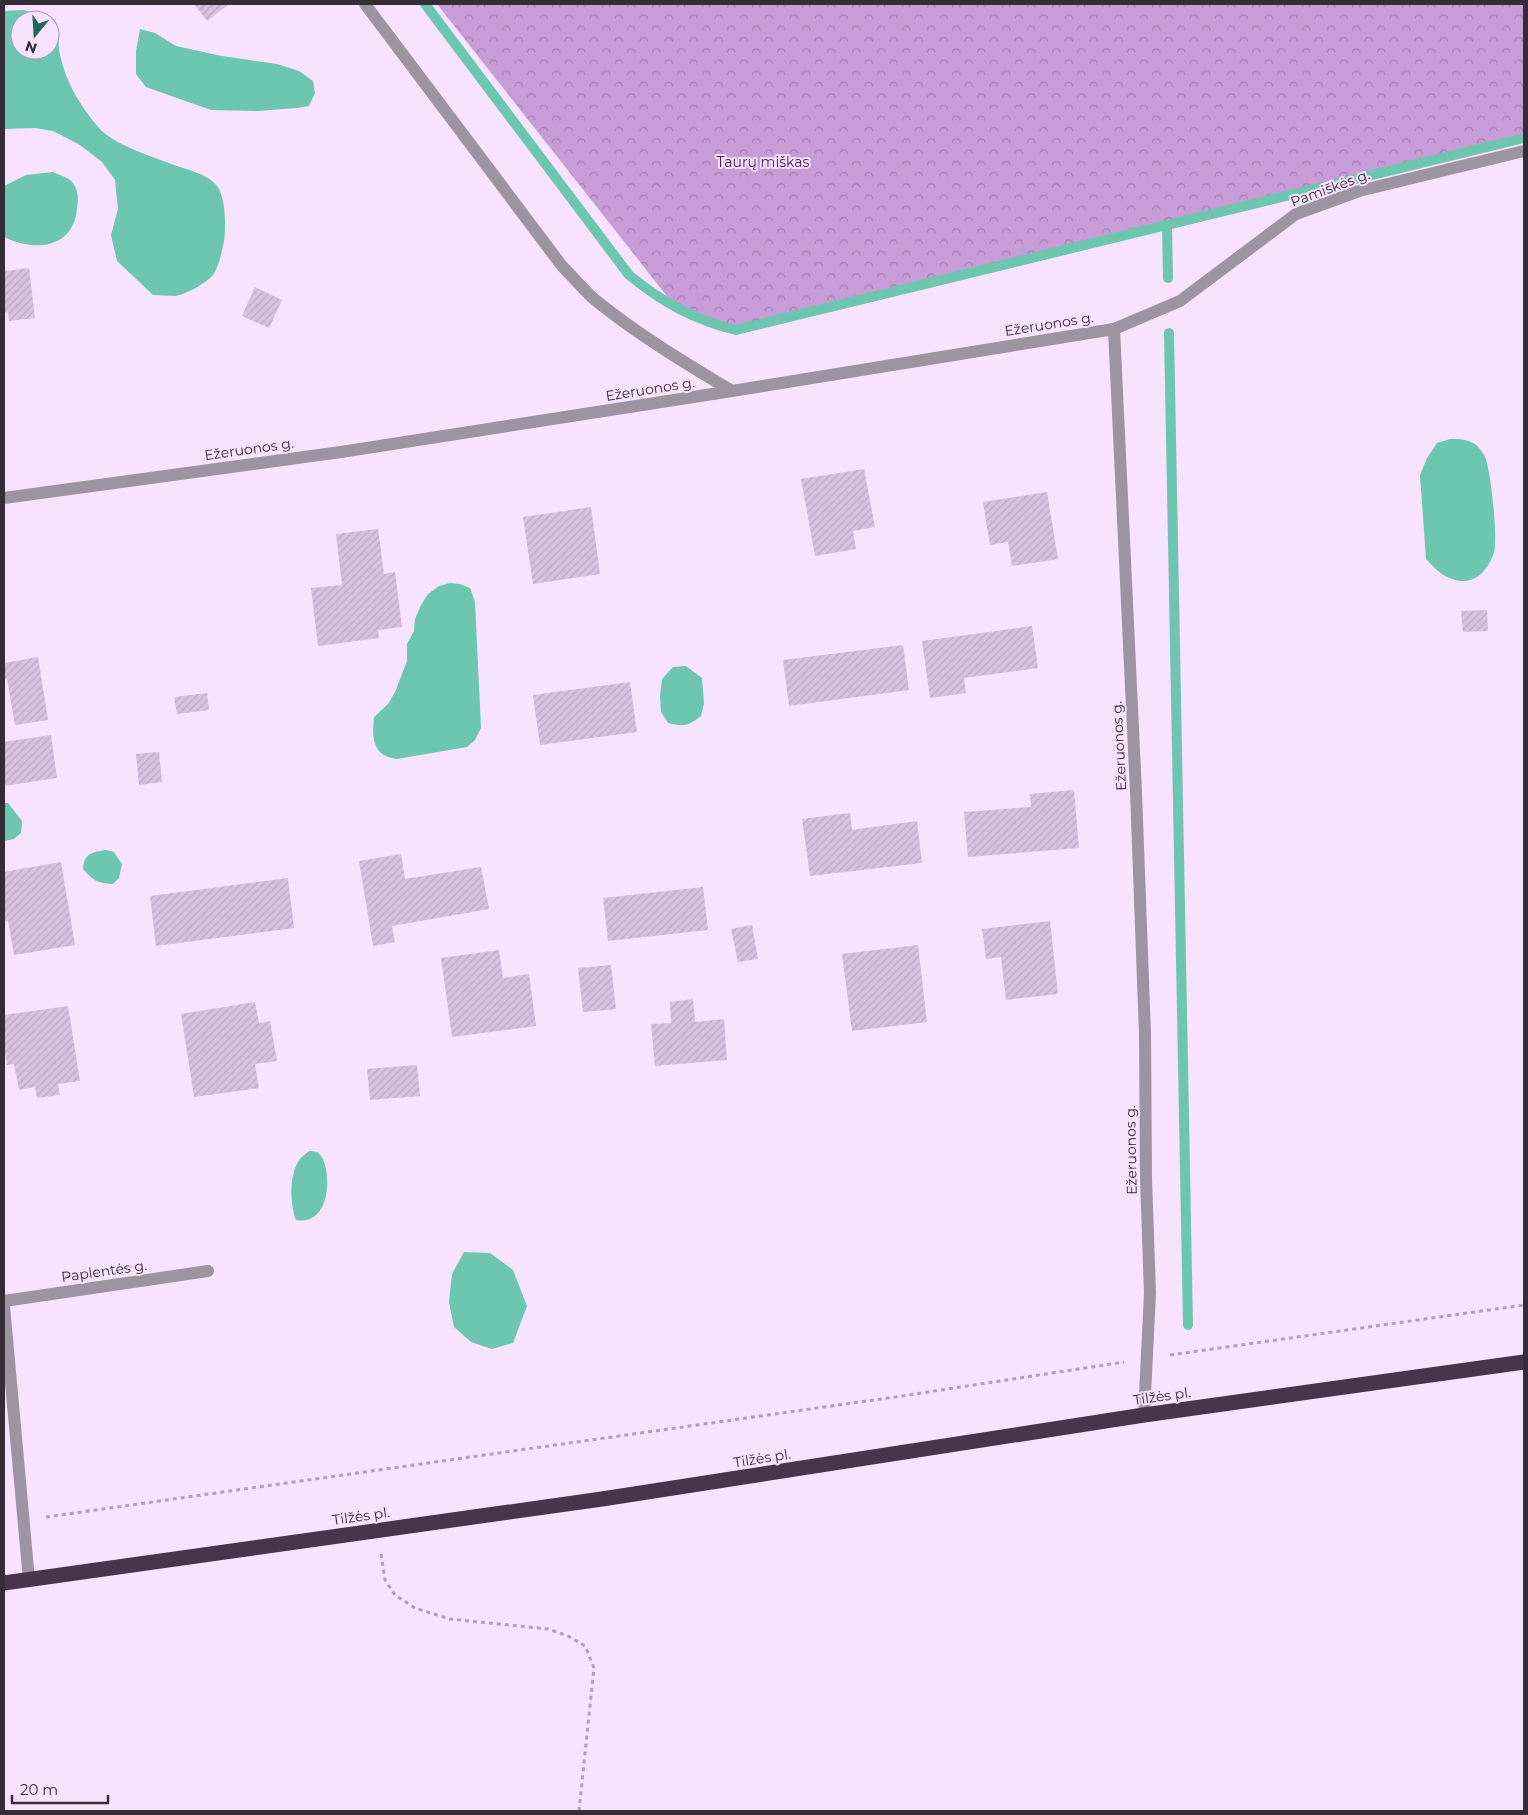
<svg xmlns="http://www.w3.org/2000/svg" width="1528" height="1815" font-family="Montserrat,sans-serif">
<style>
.forest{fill:url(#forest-crowns)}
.water{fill:#6cc6b0}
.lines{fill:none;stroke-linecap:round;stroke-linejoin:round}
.stream{stroke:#6cc6b0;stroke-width:10}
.building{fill:url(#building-hatch)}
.path{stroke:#b0a0b5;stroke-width:3;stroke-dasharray:4 4;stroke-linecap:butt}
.minor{stroke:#9d93a1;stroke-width:12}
.highway{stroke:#47344d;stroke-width:15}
.labels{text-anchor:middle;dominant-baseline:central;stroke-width:4;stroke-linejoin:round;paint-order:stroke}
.park-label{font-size:14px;fill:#4c175b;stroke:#f7e3fd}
.street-label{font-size:14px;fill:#352c38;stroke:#f7e3fd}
</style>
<defs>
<pattern id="forest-crowns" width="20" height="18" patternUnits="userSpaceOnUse" patternTransform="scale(1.25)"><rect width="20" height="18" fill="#c89cd6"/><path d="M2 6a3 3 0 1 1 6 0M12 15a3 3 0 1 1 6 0" fill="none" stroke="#a37faf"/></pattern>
<pattern id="building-hatch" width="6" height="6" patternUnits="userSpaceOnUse" patternTransform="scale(1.25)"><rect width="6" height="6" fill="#d9c2e1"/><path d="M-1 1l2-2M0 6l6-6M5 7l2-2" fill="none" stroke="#bba7c2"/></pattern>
</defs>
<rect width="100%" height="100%" fill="#f7e3fd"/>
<polygon class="forest" points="437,4 1524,4 1524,138 736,330 718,326 677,309"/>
<g class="water">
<path d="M23,10l23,6 3,4h-29v30h30v-29c14,17 6,16 10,34 6,28 21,52 39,73 15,17 57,30 78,38 12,4 32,9 40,20 9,11 9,42 7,55 -2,10 -6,32 -15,38 -9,7 -22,15 -34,17 -7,0 -15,-1 -22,-1l-36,-34 -6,-26 7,-26 -3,-29 -13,-18 -22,-17 -27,-14 -18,-3 -31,1v-118z"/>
<polygon points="140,29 155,33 176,46 222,56 277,64 299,71 313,81 315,93 309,106 297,108 258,111 211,110 146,87 136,74 136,51"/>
<path d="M53,172c6,3 17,6 20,11 6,8 5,17 4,26 -4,40 -43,43 -73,28v-51l22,-11z"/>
<path d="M1450,439c9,0 18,0 26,6 3,2 8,9 9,12 6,13 13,82 9,95 -8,25 -27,38 -52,22 -6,-4 -11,-10 -16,-15l-6,-84 7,-17 10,-15z"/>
<path d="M450,583l10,1 10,4 5,14 6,126 -6,12 -8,7 -70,12c-25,-3 -25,-22 -23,-42l14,-13 7,-12 12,-31v-17l7,-13 1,-12 6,-14 7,-11 11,-8z"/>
<path d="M686,666l16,12 2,25 -3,13c-13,10 -17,11 -33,7l-7,-11 -1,-16 2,-17 11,-12z"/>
<polygon points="4,803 8,803 22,821 21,833 14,839 4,841"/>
<path d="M106,850l8,2 8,12 -3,14 -6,6c-16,-1 -19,-3 -30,-15 1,-16 10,-17 23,-19z"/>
<path d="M309,1151c2,0 5,0 8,1 15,8 18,75 -21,68 -6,-17 -7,-42 2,-58 2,-4 7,-8 11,-11z"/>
<polygon points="464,1252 490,1253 513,1270 527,1306 513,1343 492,1349 471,1342 454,1327 449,1302 452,1274"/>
</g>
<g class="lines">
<g class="stream">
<path d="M425,4l204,271c33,27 65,45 107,55l788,-192"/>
<polyline points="1167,225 1168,278"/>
<polyline points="1169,333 1188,1325"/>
</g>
</g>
<g class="building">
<polygon points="194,4 229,4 207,21"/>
<polygon points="4,268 6,271 29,268 35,318 9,321 8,312 4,313"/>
<polygon points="255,287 282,300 269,328 242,316"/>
<polygon points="864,469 875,527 853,531 856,549 815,556 801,479"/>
<polygon points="1047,492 1058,559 1012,566 1008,542 990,545 983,502"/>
<polygon points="591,507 600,574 533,584 523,517"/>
<polygon points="378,529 384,574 395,572 402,627 378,630 379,638 318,646 311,588 342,585 336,534"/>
<polygon points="1487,610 1488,631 1463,632 1461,611"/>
<polygon points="1032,626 1038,668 964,678 966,693 930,698 922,641"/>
<polygon points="903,645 909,690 789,706 783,660"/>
<polygon points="38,657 48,720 15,725 7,679 4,680 4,663"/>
<polygon points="630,682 637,732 540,745 533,695"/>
<polygon points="207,693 209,710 177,714 174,697"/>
<polygon points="51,735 57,778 4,786 4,742"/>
<polygon points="159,752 162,782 139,785 136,754"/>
<polygon points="1074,790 1079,848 968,857 964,812 1031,807 1030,794"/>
<polygon points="850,813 852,830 917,821 922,863 810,876 802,819"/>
<polygon points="401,854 405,879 481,867 489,909 392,926 395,942 373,946 359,861"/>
<polygon points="61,862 75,945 14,955 8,921 4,922 4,872"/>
<polygon points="288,878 294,928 156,946 150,896"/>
<polygon points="703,887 708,930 608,941 603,898"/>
<polygon points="1050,921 1058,994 1006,1000 1001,957 986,959 982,929"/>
<polygon points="752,925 758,959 738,962 731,929"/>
<polygon points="918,945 927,1022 852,1031 842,954"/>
<polygon points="499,950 503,978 529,974 536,1026 452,1037 441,958"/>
<polygon points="611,965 616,1009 583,1012 578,968"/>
<polygon points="693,999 695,1022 724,1019 727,1060 655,1066 651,1024 671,1023 670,1002"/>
<polygon points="255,1002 259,1023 270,1021 277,1061 255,1064 259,1088 194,1097 181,1014"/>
<polygon points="68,1006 80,1081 58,1084 60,1095 37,1098 35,1087 19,1090 14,1064 7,1065 4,1045 4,1015"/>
<polygon points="417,1065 420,1096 370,1100 367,1069"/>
</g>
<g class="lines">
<g class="path">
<polyline points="1170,1355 1524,1305"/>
<polyline points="46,1517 902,1396 1124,1362"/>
<polyline points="381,1554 385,1580 395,1595 415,1608 450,1619 548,1629 568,1636 585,1646 594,1668 579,1811"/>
</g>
<g class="minor">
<path d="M365,4l197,262c11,11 21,23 32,33 43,35 91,64 138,92"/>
<polyline points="1114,329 1180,301 1296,214 1359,191 1524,151"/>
<polyline points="4,498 341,452 732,391 1114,329 1136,792 1145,1034 1146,1179 1150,1293 1144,1415"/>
<polyline points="4,1301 208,1271"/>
<polyline points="4,1306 29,1580"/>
</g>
<polyline class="highway" points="4,1583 602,1499 1144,1415 1524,1362"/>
</g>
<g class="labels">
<g class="park-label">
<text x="763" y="162">Taurų miškas</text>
</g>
<g class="street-label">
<text transform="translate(1330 188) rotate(-20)">Pamiškės g.</text>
<text transform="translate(1049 324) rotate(-9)">Ežeruonos g.</text>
<text transform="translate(650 389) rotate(-9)">Ežeruonos g.</text>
<text transform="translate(249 449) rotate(-8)">Ežeruonos g.</text>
<text transform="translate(1119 746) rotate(-93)">Ežeruonos g.</text>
<text transform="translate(1131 1150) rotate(-91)">Ežeruonos g.</text>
<text transform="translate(104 1271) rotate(-8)">Paplentės g.</text>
<text transform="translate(1162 1396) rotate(-8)">Tilžės pl.</text>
<text transform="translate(762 1458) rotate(-9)">Tilžės pl.</text>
<text transform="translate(361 1516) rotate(-8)">Tilžės pl.</text>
</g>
</g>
<rect width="1528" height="1815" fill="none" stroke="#352c38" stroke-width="10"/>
<g transform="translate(35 35) rotate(198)"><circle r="24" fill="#f7e3fd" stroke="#a99aae"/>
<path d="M0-4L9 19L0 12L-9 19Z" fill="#216556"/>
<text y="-8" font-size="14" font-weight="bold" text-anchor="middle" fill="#352c38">N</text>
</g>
<path d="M12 1795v8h96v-8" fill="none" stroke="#352c38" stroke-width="2.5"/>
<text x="20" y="1795" font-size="15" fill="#352c38" stroke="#f7e3fd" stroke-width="4" paint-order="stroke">20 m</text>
</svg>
